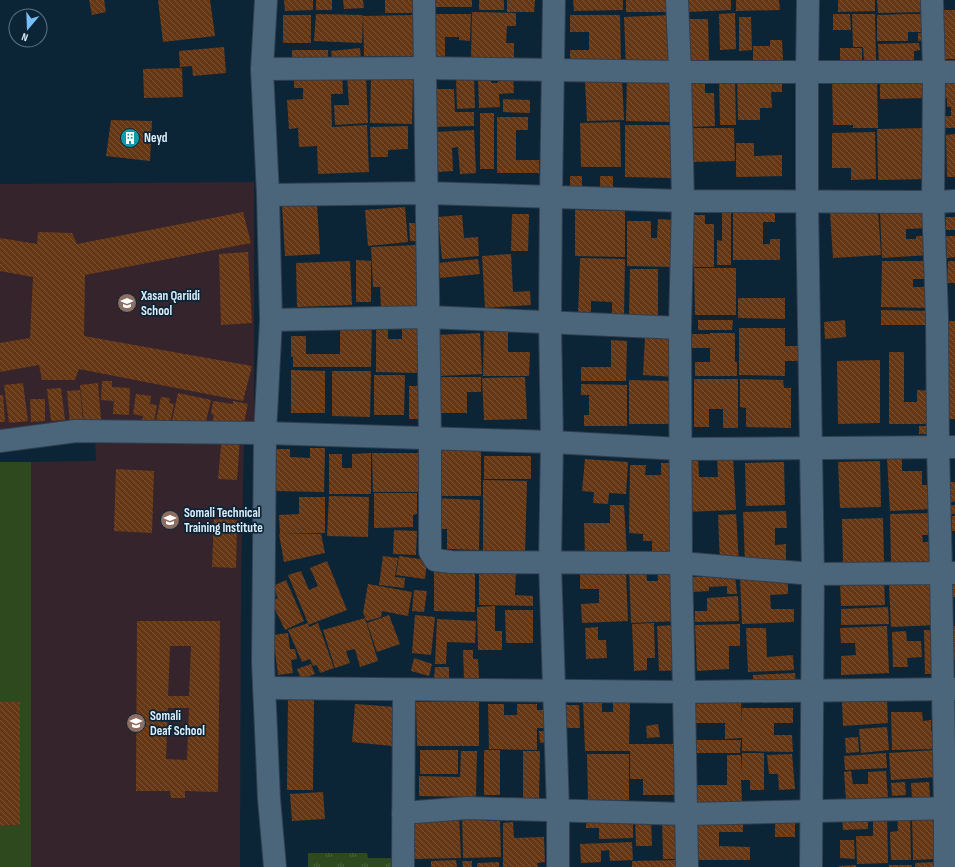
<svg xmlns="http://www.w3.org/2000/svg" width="955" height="867" font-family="'Sofia Sans Condensed',sans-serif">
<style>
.education{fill:#36242c}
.green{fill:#2e491e}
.park{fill:url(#park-tufts)}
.building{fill:url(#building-back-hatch);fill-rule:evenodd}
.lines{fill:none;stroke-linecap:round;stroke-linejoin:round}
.minor-casing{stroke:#313e4f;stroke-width:24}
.minor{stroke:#4b657a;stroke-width:22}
.labels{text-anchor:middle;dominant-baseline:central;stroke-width:3.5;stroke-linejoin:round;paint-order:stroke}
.poi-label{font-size:13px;font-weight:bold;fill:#dfeefb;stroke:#0b2537;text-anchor:start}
</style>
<defs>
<pattern id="park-tufts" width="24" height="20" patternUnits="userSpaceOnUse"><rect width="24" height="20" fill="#2e491e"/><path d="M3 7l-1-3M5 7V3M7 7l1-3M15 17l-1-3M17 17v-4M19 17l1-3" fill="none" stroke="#4c6440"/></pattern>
<pattern id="building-back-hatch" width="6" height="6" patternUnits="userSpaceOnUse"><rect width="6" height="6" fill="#663714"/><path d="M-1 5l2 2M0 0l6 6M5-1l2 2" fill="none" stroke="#7b5437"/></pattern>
</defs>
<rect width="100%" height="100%" fill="#0b2537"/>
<g class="education">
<polygon points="254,182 254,422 0,433 0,184"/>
<polygon points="95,437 244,440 241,580 240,867 31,867 31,462 96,461"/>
</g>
<polygon class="green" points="0,462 31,462 31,867 0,867 0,826 20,825 20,702 0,702"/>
<polygon class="park" points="308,853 367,853 368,858 395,858 395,867 308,867"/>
<g class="building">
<polygon points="89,0 104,0 106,12 92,15"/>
<polygon points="158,0 210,0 215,36 163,42"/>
<polygon points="284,0 313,0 313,10 285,11"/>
<rect x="316" y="0" width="16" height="10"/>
<polygon points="343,0 363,0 364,8 344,9"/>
<polygon points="385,0 415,0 416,13 385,13"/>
<rect x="431" y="0" width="41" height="7"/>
<rect x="479" y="0" width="25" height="10"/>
<polygon points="507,0 535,0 534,12 507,12"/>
<polygon points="573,0 623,0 623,10 574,11"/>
<rect x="626" y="0" width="44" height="12"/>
<polygon points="687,0 731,0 731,10 688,12"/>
<polygon points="736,0 779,0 780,10 736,11"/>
<polygon points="838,0 875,0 875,11 838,12"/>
<polygon points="877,0 925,0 926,12 878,13"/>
<rect x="941" y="10" width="14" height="49"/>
<polygon points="472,12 516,13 516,26 507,26 506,43 514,43 514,59 471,58"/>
<polygon points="735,13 736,49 720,50 719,14"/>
<polygon points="316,14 363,15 362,43 314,41"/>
<polygon points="430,14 471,14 470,41 459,40 459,37 445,37 445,57 430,57"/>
<polygon points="833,14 850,14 851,30 833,30"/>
<polygon points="852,14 875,14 876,60 864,60 863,47 853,47"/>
<polygon points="908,14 925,14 925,32 908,32 908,41 877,41 877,15"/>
<rect x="283" y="15" width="28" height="28"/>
<polygon points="414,15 415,56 364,56 363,16"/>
<polygon points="570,15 620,15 621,64 570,65 570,50 589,50 589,32 570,32"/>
<polygon points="672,15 674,67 626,68 624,17"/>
<polygon points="739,17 751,17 752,50 739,51"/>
<polygon points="680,19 708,19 709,60 681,60"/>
<polygon points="918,33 926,33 926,40 918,41"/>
<polygon points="770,40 782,40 783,60 753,60 753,46 770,46"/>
<polygon points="919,43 920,50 914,51 914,65 879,65 878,44"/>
<polygon points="224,47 226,73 193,76 192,66 180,67 179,51"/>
<polygon points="360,48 361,60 333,63 331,51"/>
<polygon points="840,48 862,48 862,61 840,62"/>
<rect x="292" y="50" width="36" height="12"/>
<polygon points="182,68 183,97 144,98 143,69"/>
<polygon points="342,73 343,94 331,94 332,127 367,125 369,172 318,174 317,146 299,147 298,128 289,129 287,100 303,99 303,88 294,88 294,75"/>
<polygon points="513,74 514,93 499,94 500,107 479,108 478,78 491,77 491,83 498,83 497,75"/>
<polygon points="347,75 366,75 368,123 335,125 334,105 349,105"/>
<polygon points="474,75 475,108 457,109 456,76"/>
<polygon points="627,76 671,77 670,122 626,121"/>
<polygon points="782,76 782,92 771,92 772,108 760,108 760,120 738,120 737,77"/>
<polygon points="371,77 413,78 412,124 370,123"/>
<polygon points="705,77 705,93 714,93 715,126 690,127 689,78"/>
<polygon points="719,77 735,77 736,125 720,125"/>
<polygon points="832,79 877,79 878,128 853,128 853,125 833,125"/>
<polygon points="622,80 624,120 587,121 585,81"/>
<polygon points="929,82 930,98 880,99 880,83"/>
<polygon points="950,82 955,82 955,128 943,128 943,116 951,116 951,107 947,107 947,98 942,98 942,85 946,85 947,83 950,83"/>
<polygon points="437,89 454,89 455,112 474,112 474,126 430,127 429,108 437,107"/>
<polygon points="503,99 530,100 530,113 503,112"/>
<rect x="480" y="113" width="14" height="56"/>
<polygon points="497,117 528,117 528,130 516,130 516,160 539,160 539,173 497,173"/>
<polygon points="111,120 152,121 150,161 106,156"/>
<polygon points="620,122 621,167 581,167 580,123"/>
<polygon points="625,125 675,125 674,178 625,177"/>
<polygon points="408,126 408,149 388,150 388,157 371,157 370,127"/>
<polygon points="691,128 734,128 735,161 691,162"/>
<polygon points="925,128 926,179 878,180 877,129"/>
<polygon points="474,130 476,173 460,174 458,147 452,148 453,171 437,172 435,132"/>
<polygon points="875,132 876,179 851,180 851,168 832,168 832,133"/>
<polygon points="955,134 955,177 947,177 946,135"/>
<polygon points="736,143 754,143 754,156 782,155 782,176 736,177"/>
<rect x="570" y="176" width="12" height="13"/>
<rect x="600" y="176" width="13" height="12"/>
<polygon points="317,204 320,254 285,256 282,206"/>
<polygon points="405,207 408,242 368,246 365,210"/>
<polygon points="575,210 625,211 625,257 575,256"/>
<polygon points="878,210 881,255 833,258 830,213"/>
<polygon points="927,210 928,228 906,229 906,239 916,239 916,236 928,236 929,255 882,258 880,212"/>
<polygon points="243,212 251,243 85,275 84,336 252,366 243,401 79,369 75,380 42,380 39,365 0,372 0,343 30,338 33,277 0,271 0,238 37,244 38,232 72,233 77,244"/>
<polygon points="722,212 731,212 731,265 717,265 717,240 722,241"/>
<polygon points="733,212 775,212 775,222 763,222 763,244 770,244 770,239 780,239 780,260 733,260"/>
<polygon points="512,214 529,214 528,251 511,251"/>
<polygon points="462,215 464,238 478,237 479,256 442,259 438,217"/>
<polygon points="689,215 705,215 705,224 714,224 714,267 689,267"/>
<rect x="946" y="217" width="9" height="13"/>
<polygon points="658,219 675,220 675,267 627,266 627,221 651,221 651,238 657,238"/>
<polygon points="409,223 418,223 419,241 410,241"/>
<polygon points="946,236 955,236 955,257 947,258"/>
<polygon points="416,245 419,307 381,309 380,287 373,287 371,247"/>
<polygon points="248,252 252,323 221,325 219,254"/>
<polygon points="511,254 513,292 530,291 531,305 485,308 482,256"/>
<polygon points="580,258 625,259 624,316 612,316 612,302 591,301 591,315 578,315"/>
<polygon points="478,259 480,274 440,278 438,263"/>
<polygon points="356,260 371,261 371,302 356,302"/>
<polygon points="350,261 352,305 297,307 296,263"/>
<polygon points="882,261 929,261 929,279 913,279 913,287 929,287 929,308 881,307"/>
<polygon points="948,261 955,261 955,283 947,283"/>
<polygon points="694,268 736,268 736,315 695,315"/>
<polygon points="630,269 658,269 658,317 629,317"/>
<polygon points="738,298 785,298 785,319 738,318"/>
<polygon points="881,310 930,311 930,325 881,325"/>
<polygon points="698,320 733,320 732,330 698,330"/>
<polygon points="845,320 846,337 825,339 824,322"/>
<polygon points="945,321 955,321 955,419 946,419"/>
<polygon points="340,324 372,324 371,367 293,367 293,357 291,357 291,336 306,336 306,354 340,354"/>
<polygon points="388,325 388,339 402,339 402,326 421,326 421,373 376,372 376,326"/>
<polygon points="484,328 508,329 508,352 530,352 529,376 483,376"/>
<polygon points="739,328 785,328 785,346 805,346 805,361 785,361 785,376 739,375"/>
<polygon points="480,333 482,374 438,376 436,335"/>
<polygon points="710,333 735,333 735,362 737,362 737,376 695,376 695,362 710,362 710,348 692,348 692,334 710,334"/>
<polygon points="645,337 677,339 674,377 643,375"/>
<polygon points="611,340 627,341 626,381 581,381 581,367 611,367"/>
<polygon points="889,352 904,352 904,402 917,402 917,390 933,391 933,424 889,424"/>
<polygon points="880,360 880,423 838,424 837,361"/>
<polygon points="291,370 325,371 325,413 291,413"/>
<polygon points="332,371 371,371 370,417 332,416"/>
<polygon points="374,375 405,375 404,415 374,415"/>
<polygon points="435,377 481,377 481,392 467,392 467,413 434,413"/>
<polygon points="525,377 527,419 484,420 482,378"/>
<polygon points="694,379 738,379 738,428 723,428 723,409 709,409 709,427 694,427"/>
<polygon points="740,379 783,380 784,388 791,388 791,428 746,427 746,408 740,407"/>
<polygon points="629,380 675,381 675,424 629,424"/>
<polygon points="102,381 112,381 112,387 130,388 129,415 113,414 114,401 101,400"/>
<polygon points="23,383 28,421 9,423 4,385"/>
<polygon points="98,383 101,420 84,422 80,385"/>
<polygon points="581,384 627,385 627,426 584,426 584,415 589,415 589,395 581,395"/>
<rect x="409" y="386" width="13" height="33"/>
<polygon points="61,388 65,420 51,421 47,389"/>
<polygon points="80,390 83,422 70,424 67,391"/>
<polygon points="178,393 211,400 204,430 170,430"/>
<polygon points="136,394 151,396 150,404 157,405 154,422 142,420 143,416 133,414"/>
<polygon points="0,395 3,395 5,422 0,422"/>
<polygon points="161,397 170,398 169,403 174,404 170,423 156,420"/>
<polygon points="30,399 45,399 45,421 31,422"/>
<polygon points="213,401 233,404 233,401 248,404 242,432 211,428 214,415 211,414"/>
<rect x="919" y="426" width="14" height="8"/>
<polygon points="222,436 240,438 237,480 218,479"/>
<polygon points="310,448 325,448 324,492 276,491 276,449 290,449 290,457 310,458"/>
<polygon points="436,450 481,451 481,496 436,496"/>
<polygon points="371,453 371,494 329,494 329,454 342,454 342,468 352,468 352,454"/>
<polygon points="372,453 418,453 419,492 373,492"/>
<rect x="484" y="456" width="47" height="23"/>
<polygon points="733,456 736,510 684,512 681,458 698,457 699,477 718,477 717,457"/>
<polygon points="887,457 902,457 902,471 922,471 922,485 933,485 933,509 890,511"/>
<polygon points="585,459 628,462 626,494 609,493 608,504 593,503 594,492 582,491"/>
<polygon points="880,461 881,507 840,508 838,462"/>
<polygon points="784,462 785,505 746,506 745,463"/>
<polygon points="661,463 675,463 675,556 652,556 652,541 643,541 643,534 629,533 630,465 646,465 645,475 661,475"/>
<polygon points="116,469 154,471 152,533 114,531"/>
<polygon points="483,480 527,481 525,554 483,553"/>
<rect x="950" y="482" width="5" height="20"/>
<polygon points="374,493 417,493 417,514 413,515 413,527 374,528"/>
<polygon points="329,496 369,497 368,537 327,536"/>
<polygon points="299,497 325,497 325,533 280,534 279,515 299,514"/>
<polygon points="434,498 480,500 479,550 447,549 447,529 433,529"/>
<polygon points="610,505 624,505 627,555 585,556 584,523 610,523"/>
<rect x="951" y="505" width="4" height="9"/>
<polygon points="786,511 787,528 775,528 775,545 786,544 786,561 745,562 743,512"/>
<polygon points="934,513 935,535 922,535 923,542 936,542 936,561 891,563 890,514"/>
<polygon points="736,514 739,563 720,564 718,515"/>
<rect x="952" y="516" width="3" height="15"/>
<polygon points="883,518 884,564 843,565 842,519"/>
<polygon points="214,519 237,520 236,568 212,567"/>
<polygon points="394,530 417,531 416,555 393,554"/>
<polygon points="279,534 321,534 325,553 284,562"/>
<polygon points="383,556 398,558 395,577 405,578 404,588 379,585"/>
<polygon points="399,556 427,560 425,579 396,575"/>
<polygon points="327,561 347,610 308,625 309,627 318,623 334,668 320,673 317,665 313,666 310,659 302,662 288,630 308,623 288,575 301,571 309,590 318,586 310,568"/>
<polygon points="646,566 647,581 658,581 657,569 676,568 678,621 631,623 629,567"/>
<polygon points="434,568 475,568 475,612 434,611"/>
<polygon points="479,570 516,570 515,595 533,596 533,606 479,605"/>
<polygon points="626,573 628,621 582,623 581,604 599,603 599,589 580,589 580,574"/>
<polygon points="735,575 737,594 727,594 727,586 709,587 709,591 693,592 692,577"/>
<polygon points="788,578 788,594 770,595 771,609 794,609 794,622 742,624 740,579"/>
<polygon points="286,580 304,621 285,630 271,601 278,598 273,586"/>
<polygon points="884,580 885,605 841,606 840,582"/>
<polygon points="951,582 955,582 955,597 952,597"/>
<polygon points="935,583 937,625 891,627 889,585"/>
<polygon points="368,584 412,592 408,616 382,611 381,617 367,621 363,613"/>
<polygon points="414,590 427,591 424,612 412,611"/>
<polygon points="738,596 739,621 695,622 695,611 707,611 707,598"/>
<polygon points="495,606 495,631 502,631 502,650 478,650 477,607"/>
<polygon points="888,607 889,624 841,625 841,609"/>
<polygon points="505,610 533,610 533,643 506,643"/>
<polygon points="389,615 400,644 377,652 367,623"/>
<polygon points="415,615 435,617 431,655 412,653"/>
<polygon points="365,618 378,661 360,667 355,649 346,651 350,663 335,668 323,630"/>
<polygon points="437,619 476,621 475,643 447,642 446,664 435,664"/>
<path d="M137,621h83l-2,171 -33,-1v7h-14l-1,-7h-34zM170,646h21l-2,50h-21zM168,708h21l-2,52 -21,-1z"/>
<polygon points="654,623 655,658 647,658 647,670 634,671 632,624"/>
<polygon points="740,624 740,646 729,646 729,669 697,671 695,625"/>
<polygon points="679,625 682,670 659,671 657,626"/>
<polygon points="887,626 889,673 841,675 841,656 856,655 855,643 841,643 840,628"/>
<polygon points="952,626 955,626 955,660 954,660"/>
<polygon points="598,627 598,640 606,640 607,658 586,659 585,628"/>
<polygon points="746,628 766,628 767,657 793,655 794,670 748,672"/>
<polygon points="924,630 938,630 939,674 925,674"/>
<polygon points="906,631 907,641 921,641 922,657 907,658 908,667 893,667 892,632"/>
<polygon points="288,633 290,649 295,649 297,659 291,660 293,673 278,675 273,635"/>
<polygon points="463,650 473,650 473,659 478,659 479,678 464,679"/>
<polygon points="414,658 432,664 429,676 411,671"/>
<polygon points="311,664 315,674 301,679 297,669"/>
<polygon points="435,667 449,667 449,678 434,678"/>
<polygon points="795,673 796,684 753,686 753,675"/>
<polygon points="288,697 314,697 313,790 287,790"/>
<polygon points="887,699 888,723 843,726 842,702"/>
<polygon points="583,700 602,700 602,712 613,712 613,702 630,702 629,744 678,744 678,795 643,795 643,779 630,779 630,751 585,751"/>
<polygon points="479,701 479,746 417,746 416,702"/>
<polygon points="0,702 20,702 20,825 0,826"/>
<polygon points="741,702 742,725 742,708 793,708 793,723 774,723 774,735 792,735 793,752 742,751 742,738 725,739 725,723 695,723 694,704"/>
<polygon points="355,704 395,707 392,746 352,742"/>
<polygon points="488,704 504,704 504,715 517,715 517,704 537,704 537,710 547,710 547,728 537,728 537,750 489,749"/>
<polygon points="566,705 579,705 580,728 566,728"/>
<polygon points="891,712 922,712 923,721 931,720 931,731 938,731 938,749 892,750"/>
<polygon points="658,724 660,737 647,738 646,726"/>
<polygon points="887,727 889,750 861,753 859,729"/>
<polygon points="539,731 547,731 548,742 540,743"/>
<polygon points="858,737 859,752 846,753 845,738"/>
<polygon points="696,740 741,740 740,753 696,753"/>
<rect x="420" y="750" width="38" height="24"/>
<rect x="484" y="750" width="16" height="45"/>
<polygon points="936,750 938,777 891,780 889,753"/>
<polygon points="461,751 477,751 476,797 419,796 419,776 460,777"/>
<polygon points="523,751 540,751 539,798 523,798"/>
<polygon points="742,753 764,753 764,790 750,790 750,780 741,780 742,802 694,802 695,785 727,785 727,755 741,755 742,773"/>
<polygon points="886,753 887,768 845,770 844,756"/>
<polygon points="587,754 629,754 629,800 588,800"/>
<polygon points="792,754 795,789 779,790 778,774 769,774 767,755"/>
<polygon points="851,771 853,784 868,784 868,772 886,771 888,797 846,800 844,772"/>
<polygon points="905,782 906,795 892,796 891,783"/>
<polygon points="929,782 930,797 912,798 911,783"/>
<polygon points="323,792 325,819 292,821 290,794"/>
<polygon points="462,812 485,812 485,821 500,821 501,857 463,858"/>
<polygon points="868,812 868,829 843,830 842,813"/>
<polygon points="910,812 911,860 891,860 890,832 898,831 897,813"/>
<polygon points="873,813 887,813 888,863 857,864 856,836 873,836"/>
<polygon points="935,813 936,859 913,860 912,814"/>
<polygon points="459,814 461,858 415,859 413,815"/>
<rect x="775" y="815" width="20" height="22"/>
<polygon points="695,816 743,818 743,832 719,832 719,846 750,847 750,860 695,860"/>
<polygon points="633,817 633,838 599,839 599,828 586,828 586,819"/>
<polygon points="635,818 651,818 652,846 636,846"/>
<polygon points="662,819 680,819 681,859 663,859"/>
<polygon points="513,822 514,838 544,837 545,862 537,863 538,867 503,867 503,823"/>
<polygon points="840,840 854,840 855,859 840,858"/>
<polygon points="632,842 633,860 610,861 609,850 601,851 601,862 581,863 580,844"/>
<polygon points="456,860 457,867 431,867 431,861"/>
<polygon points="678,860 678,867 632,867 632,861"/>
<polygon points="462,861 472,861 472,867 463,867"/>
<polygon points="499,862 499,867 477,867 477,863"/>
<polygon points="935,862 935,867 915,867 915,863"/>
<polygon points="856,865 856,867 839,867 839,866"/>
<rect x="889" y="865" width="23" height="2"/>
</g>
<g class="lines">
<g class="minor-casing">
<g id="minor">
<polyline points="266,0 262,69 268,195 271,320 265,433 263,662 269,799 275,867"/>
<polyline points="424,0 430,439 430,552 435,560 451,562 681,563 813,574 955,573"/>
<polyline points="554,0 551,197 550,322 552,442 550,563 558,810 558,867"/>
<polyline points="677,0 680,72 683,201 680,328 681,563 684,692 687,867"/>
<polyline points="808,0 807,71 807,202 813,574 811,867"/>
<polyline points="932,0 934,72 933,202 937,317 938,447 941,573 945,808 945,867"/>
<polyline points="262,69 424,68 680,72 955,72"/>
<polyline points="268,195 426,193 683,201 933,202 955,201"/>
<polyline points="271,320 428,317 680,328"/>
<polyline points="0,441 76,431 265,433 552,442 680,449 955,447"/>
<polyline points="264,688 684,692 955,689"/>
<polyline points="403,813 467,808 687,814 955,808"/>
<polyline points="403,867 404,690"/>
</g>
</g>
<use href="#minor" class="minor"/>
</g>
<defs>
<g id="building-disc" transform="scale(1)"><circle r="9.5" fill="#0f9aa8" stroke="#0b2537"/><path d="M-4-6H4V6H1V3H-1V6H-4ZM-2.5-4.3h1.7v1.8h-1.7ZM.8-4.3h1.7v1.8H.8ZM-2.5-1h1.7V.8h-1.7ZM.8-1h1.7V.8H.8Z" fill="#fff"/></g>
<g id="school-disc" transform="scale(1)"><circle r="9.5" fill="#8d6e63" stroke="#0b2537"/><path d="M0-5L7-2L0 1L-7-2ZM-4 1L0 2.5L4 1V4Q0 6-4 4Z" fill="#fff"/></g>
<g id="university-disc" transform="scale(1)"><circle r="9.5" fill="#8d6e63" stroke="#0b2537"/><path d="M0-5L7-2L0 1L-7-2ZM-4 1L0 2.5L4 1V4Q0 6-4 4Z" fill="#fff"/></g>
</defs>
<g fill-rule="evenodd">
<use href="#building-disc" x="130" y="138"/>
<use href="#school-disc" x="127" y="303"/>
<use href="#university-disc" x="170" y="520"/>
<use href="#school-disc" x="136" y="723"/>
</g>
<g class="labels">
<g class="poi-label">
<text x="144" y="138">Neyd</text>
<text x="141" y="296">Xasan Qariidi<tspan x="141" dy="15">School</tspan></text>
<text x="184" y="513">Somali Technical<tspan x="184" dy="15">Training Institute</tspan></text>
<text x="150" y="716">Somali<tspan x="150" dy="15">Deaf School</tspan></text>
</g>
</g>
<g transform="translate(28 28) rotate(199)"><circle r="19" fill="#0b2537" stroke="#607585"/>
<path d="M0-3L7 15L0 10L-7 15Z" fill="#78bff7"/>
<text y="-6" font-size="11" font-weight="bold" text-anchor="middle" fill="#dfeefb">N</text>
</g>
</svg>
